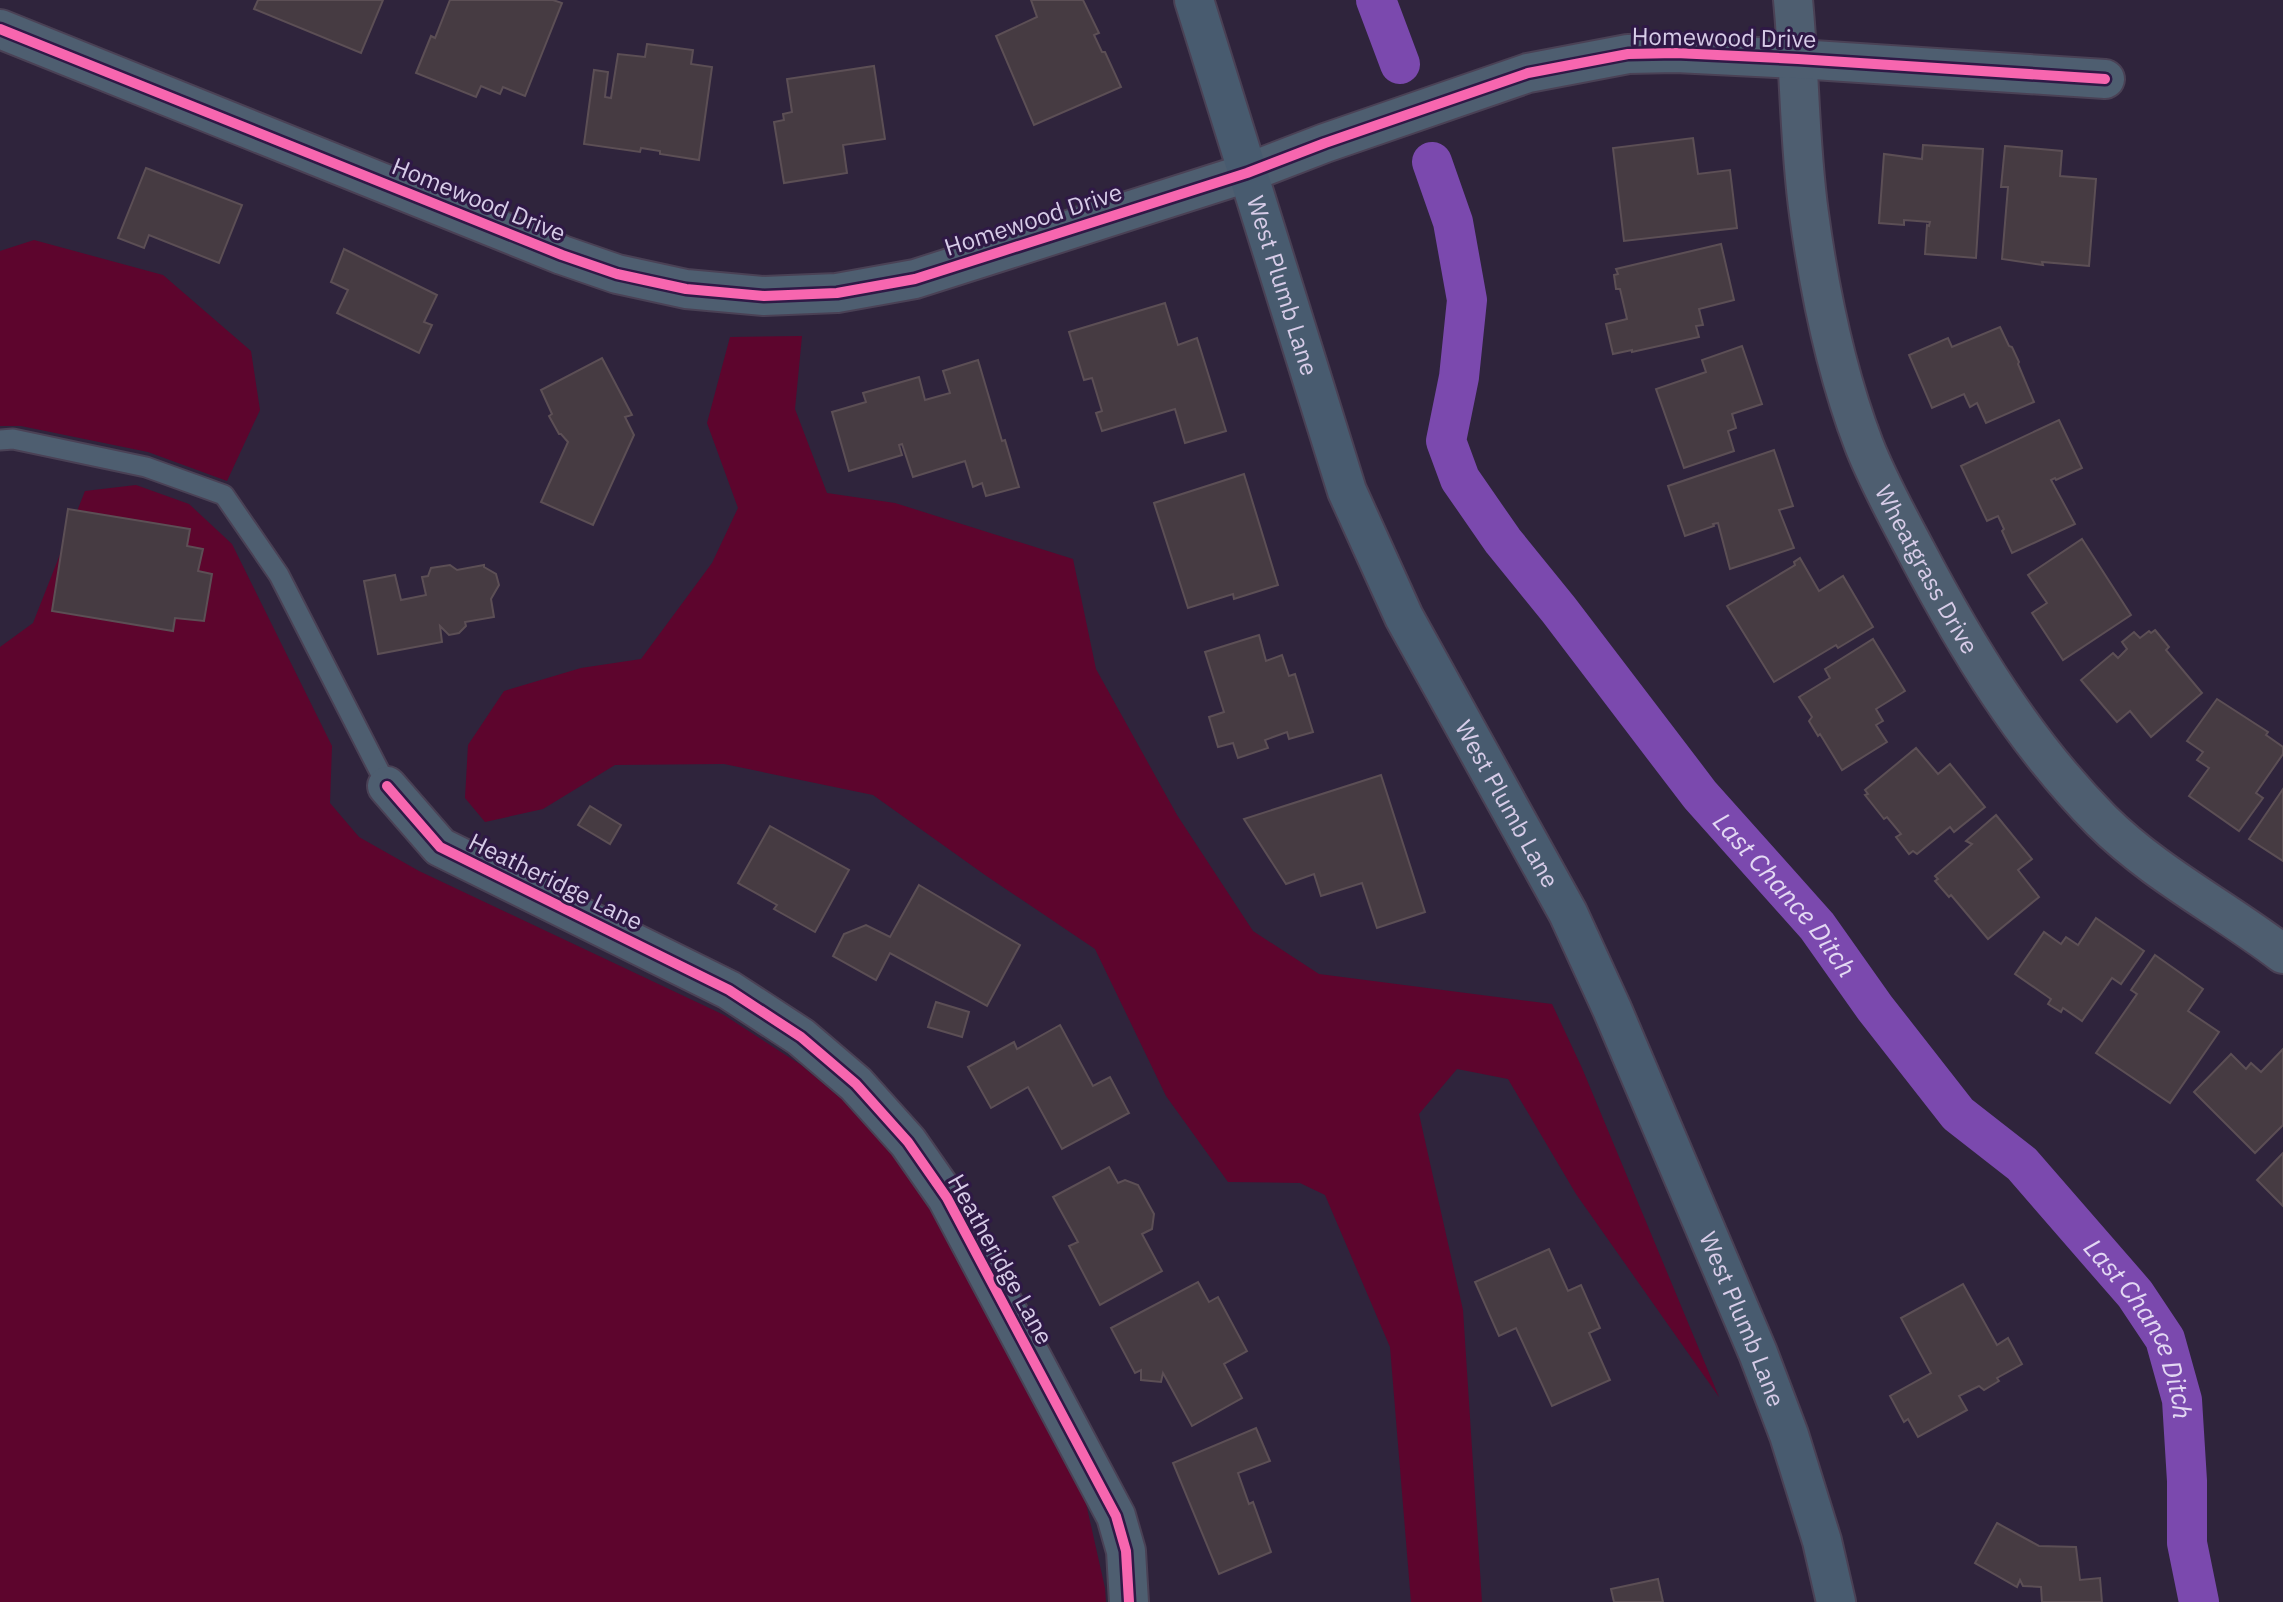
<svg xmlns="http://www.w3.org/2000/svg" width="2283" height="1602" font-family="'IBM Plex Sans',sans-serif">
<style>
.green{fill:#5d052d}
.lines{fill:none;stroke-linecap:round;stroke-linejoin:round}
.canal{stroke:#7b49ae;stroke-width:40}
.building{fill:#463b42;stroke:#5c4f55;stroke-width:2}
.lane-casing{stroke:#4a4155;stroke-width:23}
.street-casing{stroke:#4a4155;stroke-width:42}
.secondary-casing{stroke:#4a4155;stroke-width:42}
.lane{stroke:#4e5e70;stroke-width:19}
.street{stroke:#4e5e70;stroke-width:38}
.secondary{stroke:#485b6f;stroke-width:38}
.cycleway-casing{stroke:#2f1946;stroke-width:15}
.cycleway{stroke:#f766af;stroke-width:10}
.labels{text-anchor:middle;dominant-baseline:central;stroke-width:6;stroke-linejoin:round;paint-order:stroke}
.street-label{font-size:24px;fill:#d7cce8;stroke:#2f1946}
.water-label{font-size:26px;font-style:italic;fill:#e3d8f3;stroke:#2f1946}
</style>
<rect width="100%" height="100%" fill="#2f243c"/>
<g class="green">
<polygon points="34,240 163,275 251,351 260,410 227,481 148,452 21,426 0,426 0,251"/>
<polygon points="802,336 795,409 827,493 895,503 1073,559 1096,669 1177,815 1253,931 1319,974 1552,1004 1582,1068 1719,1397 1576,1194 1508,1079 1457,1069 1419,1114 1463,1310 1482,1602 1411,1602 1390,1347 1325,1195 1300,1183 1228,1182 1166,1096 1095,949 985,875 873,795 724,764 615,765 543,809 485,822 465,798 468,745 504,691 581,668 641,659 712,563 738,508 707,423 730,337"/>
<polygon points="136,485 189,504 232,544 332,746 330,803 359,837 419,871 724,1015 801,1065 857,1112 920,1186 1085,1499 1105,1588 1106,1602 0,1602 0,647 33,623 85,491"/>
</g>
<g class="lines">
<g class="canal">
<polyline points="1376,0 1400,64"/>
<path id="s1" d="M1432,162l21,60 14,78 -8,77 -13,64 14,38 43,62 56,69 141,185 117,131 58,82 83,106 64,50 113,130 30,45 17,61 5,81v62l12,59"/>
</g>
</g>
<g class="building">
<polygon points="258,0 383,0 361,53 254,9"/>
<polygon points="450,0 553,0 562,3 525,96 503,87 500,94 481,86 476,97 416,73 431,36 435,38"/>
<polygon points="1083,0 1099,33 1094,35 1102,52 1105,52 1121,87 1034,125 996,36 1037,17 1031,0"/>
<polygon points="647,44 693,50 691,64 712,67 699,160 660,154 660,151 641,148 640,152 584,144 594,70 608,72 605,97 611,98 618,54 645,57"/>
<polygon points="874,66 885,139 843,145 847,173 784,183 774,122 784,120 783,114 792,112 787,79"/>
<polygon points="1693,138 1698,174 1730,170 1737,228 1624,241 1613,148"/>
<polygon points="1923,145 1983,149 1976,258 1925,254 1927,225 1929,226 1930,222 1904,220 1904,225 1879,223 1884,154 1922,159"/>
<polygon points="2005,146 2062,151 2060,176 2096,179 2089,266 2042,262 2043,265 2002,259 2008,187 2001,187"/>
<polygon points="146,168 242,205 219,263 149,235 144,248 118,238"/>
<polygon points="1721,244 1734,300 1699,309 1703,325 1696,326 1699,337 1632,352 1632,350 1613,354 1606,324 1627,319 1620,289 1616,289 1614,275 1618,274 1616,269"/>
<polygon points="344,249 437,295 424,322 432,325 419,353 337,313 348,290 331,282"/>
<polygon points="1165,303 1178,345 1197,338 1226,431 1185,443 1175,409 1102,431 1096,413 1102,411 1092,378 1084,380 1069,332"/>
<polygon points="2000,327 2009,346 2012,347 2019,362 2018,364 2034,402 1986,423 1977,403 1970,407 1964,394 1932,408 1909,355 1948,338 1952,347"/>
<polygon points="1742,346 1762,404 1732,414 1736,428 1728,431 1734,451 1684,468 1656,389 1706,372 1702,360"/>
<polygon points="602,358 632,415 625,417 634,435 593,525 541,502 568,442 561,434 559,434 549,416 552,414 541,390"/>
<polygon points="978,360 1002,441 1005,440 1019,487 986,496 982,483 973,487 965,461 913,477 902,444 899,445 902,455 849,471 832,412 866,402 863,393 919,377 925,400 950,393 943,371"/>
<polygon points="2059,420 2082,468 2056,480 2055,478 2051,480 2075,524 2012,553 2002,531 2004,529 1998,516 1987,521 1961,466"/>
<polygon points="1774,450 1793,506 1779,510 1794,548 1730,569 1718,523 1713,524 1714,526 1685,536 1668,486"/>
<polygon points="1244,474 1278,585 1234,599 1233,594 1188,608 1154,503"/>
<polygon points="68,509 190,529 187,546 203,549 198,571 212,574 204,621 175,618 173,631 52,611"/>
<polygon points="2082,539 2131,615 2063,660 2032,613 2047,603 2028,575"/>
<polygon points="1800,558 1819,591 1843,576 1873,627 1838,648 1836,645 1774,682 1727,606 1795,565 1794,562"/>
<polygon points="450,565 457,570 484,565 484,567 496,574 499,585 491,599 494,617 465,622 466,626 459,633 449,635 440,626 442,642 378,654 364,581 395,575 401,600 426,595 422,577 428,576 431,568"/>
<polygon points="2155,630 2169,647 2166,650 2202,693 2151,737 2130,711 2117,722 2081,680 2113,653 2118,658 2127,649 2122,642 2134,632 2140,638 2149,631 2151,633"/>
<polygon points="1259,635 1266,661 1282,655 1289,676 1295,674 1313,732 1289,739 1287,732 1265,740 1268,748 1238,758 1233,743 1218,747 1209,717 1224,712 1205,652"/>
<polygon points="1873,639 1905,691 1876,709 1883,721 1876,725 1887,742 1842,770 1820,734 1818,736 1809,721 1812,717 1799,697 1830,678 1825,669"/>
<polygon points="2217,699 2268,732 2266,735 2283,747 2283,754 2256,793 2263,798 2239,831 2189,796 2209,768 2197,760 2203,752 2187,741"/>
<polygon points="1916,748 1938,774 1950,764 1985,807 1954,832 1950,827 1917,854 1913,851 1909,854 1896,837 1901,834 1887,817 1884,819 1865,795 1868,794 1865,790"/>
<polygon points="1381,775 1425,912 1377,928 1362,883 1321,896 1314,874 1286,884 1244,819"/>
<polygon points="2283,789 2283,861 2249,839"/>
<polygon points="590,806 621,825 610,844 578,825"/>
<polygon points="1996,815 2032,859 2018,870 2039,897 1988,939 1951,895 1949,897 1935,881 1938,879 1935,876 1972,844 1966,841"/>
<polygon points="770,826 849,870 815,932 774,909 777,905 738,883"/>
<polygon points="919,885 1020,945 987,1006 890,953 876,980 833,956 844,934 866,925 890,937"/>
<polygon points="2096,918 2144,951 2121,984 2112,978 2082,1021 2063,1008 2061,1012 2048,1004 2051,999 2015,974 2044,932 2061,944 2066,937 2078,945"/>
<polygon points="2155,955 2203,989 2188,1011 2219,1032 2170,1103 2096,1053 2137,994 2131,990"/>
<polygon points="936,1002 969,1012 962,1037 928,1027"/>
<polygon points="1060,1025 1093,1086 1110,1077 1129,1113 1062,1149 1028,1087 991,1108 968,1067 1014,1042 1017,1049"/>
<polygon points="2283,1049 2283,1125 2255,1153 2194,1092 2231,1054 2246,1069 2251,1063 2261,1072"/>
<polygon points="2283,1153 2283,1206 2257,1180"/>
<polygon points="1109,1167 1118,1183 1125,1180 1138,1185 1154,1214 1152,1229 1142,1234 1162,1271 1100,1305 1069,1246 1078,1242 1053,1197"/>
<polygon points="1549,1249 1568,1291 1581,1285 1600,1328 1589,1333 1610,1380 1552,1406 1516,1328 1499,1336 1475,1282"/>
<polygon points="1198,1282 1209,1302 1218,1297 1247,1351 1224,1364 1242,1398 1192,1426 1163,1373 1161,1382 1141,1380 1141,1370 1135,1373 1111,1328"/>
<polygon points="1963,1284 1997,1345 2008,1338 2022,1364 1997,1378 1999,1381 1984,1390 1979,1386 1959,1396 1967,1410 1918,1437 1908,1419 1904,1422 1890,1396 1931,1373 1901,1318"/>
<polygon points="1256,1428 1270,1461 1238,1473 1249,1504 1253,1502 1271,1552 1219,1574 1173,1463"/>
<polygon points="1997,1523 2039,1546 2076,1547 2080,1580 2100,1578 2102,1602 2042,1602 2041,1587 2023,1586 2020,1580 2017,1587 1975,1563"/>
<polygon points="1658,1579 1663,1602 1614,1602 1611,1589"/>
</g>
<g class="lines">
<g class="lane-casing">
<polyline id="lane" points="0,440 13,439 146,467 224,495 279,575 387,786"/>
</g>
<g class="street-casing">
<g id="street">
<path id="s2" d="M1793,0c7,71 6,143 16,214 10,74 28,161 55,231 14,36 34,72 52,106 51,97 108,191 185,269 54,54 122,88 182,134"/>
<polyline points="0,29 562,255 617,274 686,289 764,296 837,293 915,279 1247,173 1325,143 1528,73 1628,54 1676,53 1798,59 2105,79"/>
<polyline points="387,786 440,847 729,990 801,1037 856,1084 908,1142 947,1198 1116,1516 1126,1551 1129,1602"/>
</g>
</g>
<g class="secondary-casing">
<g id="secondary">
<path id="s3" d="M1194,0l153,491 57,126 164,296 44,96 146,344 31,82 33,106 14,61"/>
</g>
</g>
<use href="#lane" class="lane"/>
<use href="#street" class="street"/>
<use href="#secondary" class="secondary"/>
<g class="cycleway-casing">
<g id="cycleway">
<polyline points="0,29 562,255 617,274 686,289 764,296 837,293 915,279 1247,173 1325,143 1528,73 1628,54 1676,53 1798,59 2105,79"/>
<polyline points="387,786 440,847 729,990 801,1037 856,1084 908,1142 947,1198 1116,1516 1126,1551 1129,1602"/>
</g>
</g>
<use href="#cycleway" class="cycleway"/>
</g>
<g class="labels">
<g class="street-label">
<text transform="translate(1724 37) rotate(1)">Homewood Drive</text>
<text transform="translate(479 199) rotate(22)">Homewood Drive</text>
<text transform="translate(1033 219) rotate(-18)">Homewood Drive</text>
<text stroke="none"><textPath href="#s3" startOffset="299">West Plumb Lane</textPath></text>
<text stroke="none"><textPath href="#s2" startOffset="592">Wheatgrass Drive</textPath></text>
<text stroke="none"><textPath href="#s3" startOffset="866">West Plumb Lane</textPath></text>
<text transform="translate(556 881) rotate(26)">Heatheridge Lane</text>
<text transform="translate(1001 1259) rotate(61)">Heatheridge Lane</text>
<text stroke="none"><textPath href="#s3" startOffset="1433">West Plumb Lane</textPath></text>
</g>
<g class="water-label">
<text stroke="none"><textPath href="#s1" startOffset="854">Last Chance Ditch</textPath></text>
<text stroke="none"><textPath href="#s1" startOffset="1421">Last Chance Ditch</textPath></text>
</g>
</g>
</svg>
